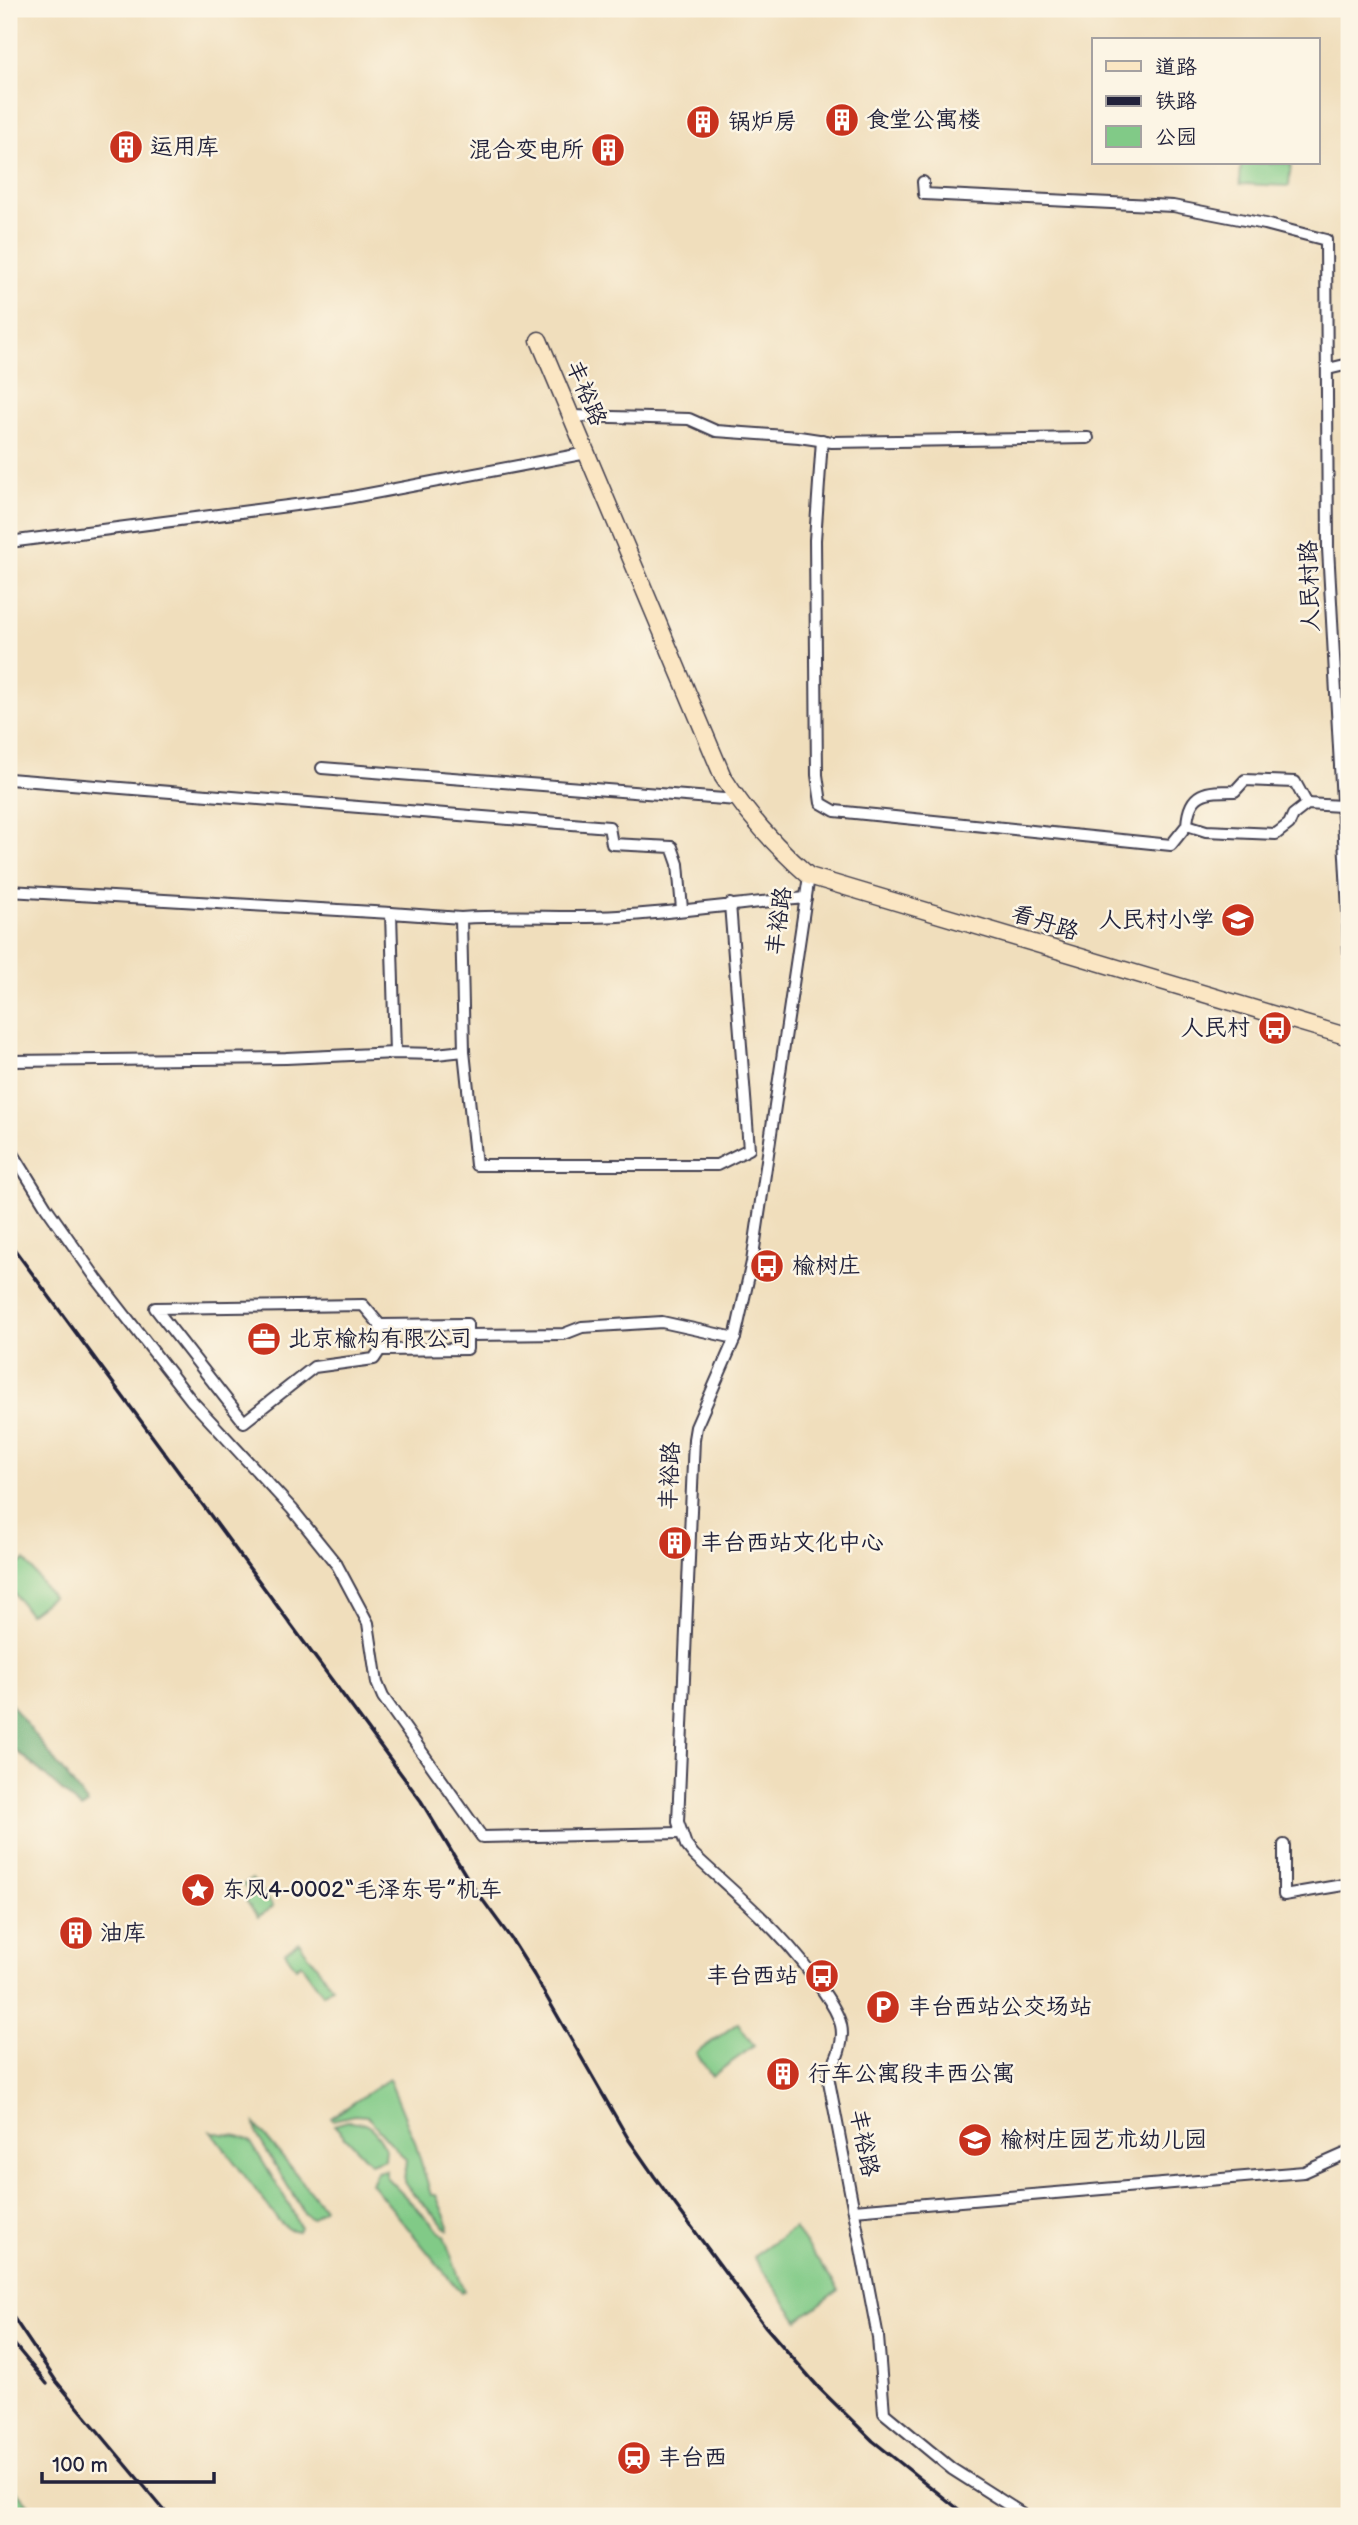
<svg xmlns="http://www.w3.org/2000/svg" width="1358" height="2525" font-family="'Balsamiq Sans','LXGW WenKai TC',sans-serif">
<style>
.green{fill:#81ca87;stroke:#527661;stroke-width:2}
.forest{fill:#68ae74;stroke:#456858;stroke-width:2}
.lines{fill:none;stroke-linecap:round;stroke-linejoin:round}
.street-casing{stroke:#413e4e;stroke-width:14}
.secondary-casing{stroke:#413e4e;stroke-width:19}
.street{stroke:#fff;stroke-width:10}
.secondary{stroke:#fbe6c3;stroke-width:16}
.rail{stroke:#22223b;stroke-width:3.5}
.labels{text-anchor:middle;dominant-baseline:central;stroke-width:5;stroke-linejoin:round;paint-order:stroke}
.poi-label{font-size:23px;fill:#22223b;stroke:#fcf5e5;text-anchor:start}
.street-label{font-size:23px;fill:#22223b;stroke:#fcf5e5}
</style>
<rect width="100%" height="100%" fill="#fcf5e5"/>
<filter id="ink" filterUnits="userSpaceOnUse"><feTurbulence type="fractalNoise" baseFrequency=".0143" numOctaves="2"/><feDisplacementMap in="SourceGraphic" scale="14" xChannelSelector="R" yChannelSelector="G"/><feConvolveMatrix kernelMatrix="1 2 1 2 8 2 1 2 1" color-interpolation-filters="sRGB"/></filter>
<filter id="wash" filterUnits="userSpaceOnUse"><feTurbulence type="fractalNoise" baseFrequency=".00686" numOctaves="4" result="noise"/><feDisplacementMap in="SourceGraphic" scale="28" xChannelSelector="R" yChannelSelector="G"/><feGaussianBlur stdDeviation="1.57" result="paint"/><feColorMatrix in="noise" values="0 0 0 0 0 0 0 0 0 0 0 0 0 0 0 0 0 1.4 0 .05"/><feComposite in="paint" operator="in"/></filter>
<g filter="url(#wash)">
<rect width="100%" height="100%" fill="#f0debc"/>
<g class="green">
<polygon points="1241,163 1291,163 1289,186 1240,184"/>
<polygon points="25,1560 52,1597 29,1614 9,1586 9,1572"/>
<polygon points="252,1879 273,1906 258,1917 245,1899 250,1894 243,1885"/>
<polygon points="299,1942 332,1987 323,1994 301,1964 296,1968 285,1952"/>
<polygon points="738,2023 754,2046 712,2076 696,2053"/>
<polygon points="389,2079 414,2139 431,2195 436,2195 449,2226 448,2230 408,2188 404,2182 406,2160 367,2116 354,2115 333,2120 331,2118"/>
<path d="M348,2121c20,0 28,9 37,26l-1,12 -13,5 -37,-39z"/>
<polygon points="255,2124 324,2208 311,2219 304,2213 257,2135"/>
<path d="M211,2131c15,6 26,1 39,10l40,65 10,21 -2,4 -10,-2 -9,-8z"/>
<polygon points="386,2170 386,2177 444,2236 464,2291 461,2293 371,2183 377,2172"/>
<polygon points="794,2228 839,2290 798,2320 753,2257"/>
<polygon points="9,2482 38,2516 9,2516"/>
</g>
<polygon class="forest" points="9,1701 88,1804 82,1809 28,1760 9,1746"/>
</g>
<g filter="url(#ink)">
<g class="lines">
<g class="street-casing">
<g id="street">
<polyline points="923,182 924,194 1173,206 1265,224 1326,240 1328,548 1349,929"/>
<polyline points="1328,369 1349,364"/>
<polyline points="572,416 689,419 716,431 799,437 832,442 1088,438"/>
<polyline points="822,440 815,540 817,775 821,803 835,811 1171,845 1187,825 1206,831 1276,834 1289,824 1293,815 1307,804 1341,806"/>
<polyline points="9,542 342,499 587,453"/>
<polyline points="322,768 737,800"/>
<polyline points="9,779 609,827 612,844 672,847 678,864 682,909"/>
<path d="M1187,825c2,-34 19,-34 48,-34l10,-11 50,2 12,22"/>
<path d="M809,876l-57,386 -17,76 -39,89 -2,12 -16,383 8,23 8,10c45,42 96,83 129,136 7,10 15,22 18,34 4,18 -5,35 -13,51l50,261 6,76 68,56 74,47"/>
<polyline points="9,891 391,913"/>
<path d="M730,904l19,245 -32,16h-241l-12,-114 -3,-133c53,-4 105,1 157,-2 63,-4 125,-13 188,-18"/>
<polyline points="1348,927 1349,955"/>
<polyline points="395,1053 391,913 461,918"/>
<polyline points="9,1061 286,1058 395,1053 436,1054 464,1051"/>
<polyline points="9,1147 46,1207 96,1278 191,1400 292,1509 337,1565 368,1623 377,1683 383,1697 482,1837 681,1833"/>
<polyline points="380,1325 363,1305 155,1308 244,1422 314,1367 374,1359 380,1350"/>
<polyline points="467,1335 467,1349 380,1350 380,1325 467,1324 467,1335 564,1334 582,1327 662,1322 735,1338"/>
<polyline points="1284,1845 1284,1895 1349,1884"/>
<polyline points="854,2210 1304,2172 1349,2152"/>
</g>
</g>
<g class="secondary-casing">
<path id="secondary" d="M539,340l184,437c24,38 52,69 86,99l540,161"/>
</g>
<use href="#street" class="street"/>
<use href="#secondary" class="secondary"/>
<g class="rail">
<polyline points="9,1242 421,1801 471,1884 512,1940 534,1975 629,2140 654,2176 765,2326 820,2389 873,2441 967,2516"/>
<polyline points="9,2311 56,2381 169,2516"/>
<polyline points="9,2338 47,2384"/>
</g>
</g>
</g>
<defs>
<g id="building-disc" transform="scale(1.75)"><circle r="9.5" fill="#c8321e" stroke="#fcf5e5"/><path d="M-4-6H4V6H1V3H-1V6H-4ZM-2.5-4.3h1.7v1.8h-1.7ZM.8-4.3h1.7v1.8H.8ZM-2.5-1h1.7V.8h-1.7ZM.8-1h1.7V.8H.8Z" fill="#fff"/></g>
<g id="school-disc" transform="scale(1.75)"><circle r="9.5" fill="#c8321e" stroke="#fcf5e5"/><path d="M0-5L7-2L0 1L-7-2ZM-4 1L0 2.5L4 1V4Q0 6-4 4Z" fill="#fff"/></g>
<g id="bus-disc" transform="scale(1.75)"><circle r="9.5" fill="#c8321e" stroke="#fcf5e5"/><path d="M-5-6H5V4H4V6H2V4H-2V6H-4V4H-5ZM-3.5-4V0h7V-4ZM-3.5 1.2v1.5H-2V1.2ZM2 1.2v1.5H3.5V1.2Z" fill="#fff"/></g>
<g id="office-disc" transform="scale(1.75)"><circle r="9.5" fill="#c8321e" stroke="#fcf5e5"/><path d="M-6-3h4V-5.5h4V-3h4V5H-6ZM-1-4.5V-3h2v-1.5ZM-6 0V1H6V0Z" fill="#fff"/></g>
<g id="sight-disc" transform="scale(1.75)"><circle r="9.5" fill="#c8321e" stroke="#fcf5e5"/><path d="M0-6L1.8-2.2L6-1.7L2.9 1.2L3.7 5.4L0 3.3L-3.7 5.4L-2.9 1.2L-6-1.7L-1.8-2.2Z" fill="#fff"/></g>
<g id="parking-disc" transform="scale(1.75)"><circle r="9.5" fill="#c8321e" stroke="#fcf5e5"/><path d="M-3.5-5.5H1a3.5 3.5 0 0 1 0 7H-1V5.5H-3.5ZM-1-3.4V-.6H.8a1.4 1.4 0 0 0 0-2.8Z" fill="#fff"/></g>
<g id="station-disc" transform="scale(1.75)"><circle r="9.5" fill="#c8321e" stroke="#fcf5e5"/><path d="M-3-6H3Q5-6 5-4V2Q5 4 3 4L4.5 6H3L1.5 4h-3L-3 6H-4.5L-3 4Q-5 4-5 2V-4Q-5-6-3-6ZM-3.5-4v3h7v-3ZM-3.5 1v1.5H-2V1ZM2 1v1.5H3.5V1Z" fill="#fff"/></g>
</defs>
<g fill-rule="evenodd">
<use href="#building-disc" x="842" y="120"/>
<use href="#building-disc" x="703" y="122"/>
<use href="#building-disc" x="126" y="147"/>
<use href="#building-disc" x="608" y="150"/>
<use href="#school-disc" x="1238" y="920"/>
<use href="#bus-disc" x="1275" y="1028"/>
<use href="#bus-disc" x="767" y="1266"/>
<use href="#office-disc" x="264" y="1339"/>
<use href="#building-disc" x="675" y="1543"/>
<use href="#sight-disc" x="198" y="1890"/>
<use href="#building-disc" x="76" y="1933"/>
<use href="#bus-disc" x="822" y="1976"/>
<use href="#parking-disc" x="883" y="2007"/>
<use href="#building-disc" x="783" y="2074"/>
<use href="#school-disc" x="975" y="2140"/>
<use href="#station-disc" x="634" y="2458"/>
</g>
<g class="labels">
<g class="poi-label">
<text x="866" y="120">食堂公寓楼</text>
<text x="728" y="122">锅炉房</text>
<text x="150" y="147">运用库</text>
<text x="584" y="150" text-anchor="end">混合变电所</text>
<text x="1214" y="920" text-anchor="end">人民村小学</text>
<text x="1250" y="1028" text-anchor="end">人民村</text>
<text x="792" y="1266">榆树庄</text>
<text x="288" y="1339">北京榆构有限公司</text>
<text x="700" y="1543">丰台西站文化中心</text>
<text x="222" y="1890">东风4-0002“毛泽东号”机车</text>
<text x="100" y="1933">油库</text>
<text x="798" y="1976" text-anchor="end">丰台西站</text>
<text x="908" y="2007">丰台西站公交场站</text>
<text x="808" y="2074">行车公寓段丰西公寓</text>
<text x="1000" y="2140">榆树庄园艺术幼儿园</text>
<text x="658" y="2458">丰台西</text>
</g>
<g class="street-label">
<text transform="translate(586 393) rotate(67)">丰裕路</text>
<text transform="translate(1310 586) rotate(-92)">人民村路</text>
<text transform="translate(779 921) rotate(-82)">丰裕路</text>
<text transform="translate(1045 923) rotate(17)">看丹路</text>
<text transform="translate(670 1476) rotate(-87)">丰裕路</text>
<text transform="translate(864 2143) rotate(79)">丰裕路</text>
</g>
</g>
<rect width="1358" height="2525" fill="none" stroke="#fcf5e5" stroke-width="35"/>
<rect x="1092" y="38" width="228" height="126" fill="#fcf5e5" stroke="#a5a1a1" stroke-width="2"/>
<rect x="1106" y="61" width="35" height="10" fill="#fbe6c3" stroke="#a5a1a1" stroke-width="2"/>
<text x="1155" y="74" font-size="21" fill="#22223b">道路</text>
<rect x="1106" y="96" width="35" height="10" fill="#22223b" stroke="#a5a1a1" stroke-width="2"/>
<text x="1155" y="108" font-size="21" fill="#22223b">铁路</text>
<rect x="1106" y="126" width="35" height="21" fill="#81ca87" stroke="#a5a1a1" stroke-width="2"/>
<text x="1155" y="144" font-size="21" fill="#22223b">公园</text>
<path d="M42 2472v10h172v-10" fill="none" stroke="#22223b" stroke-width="3.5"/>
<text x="52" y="2472" font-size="21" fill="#22223b" stroke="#fcf5e5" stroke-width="5" paint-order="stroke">100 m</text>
</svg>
